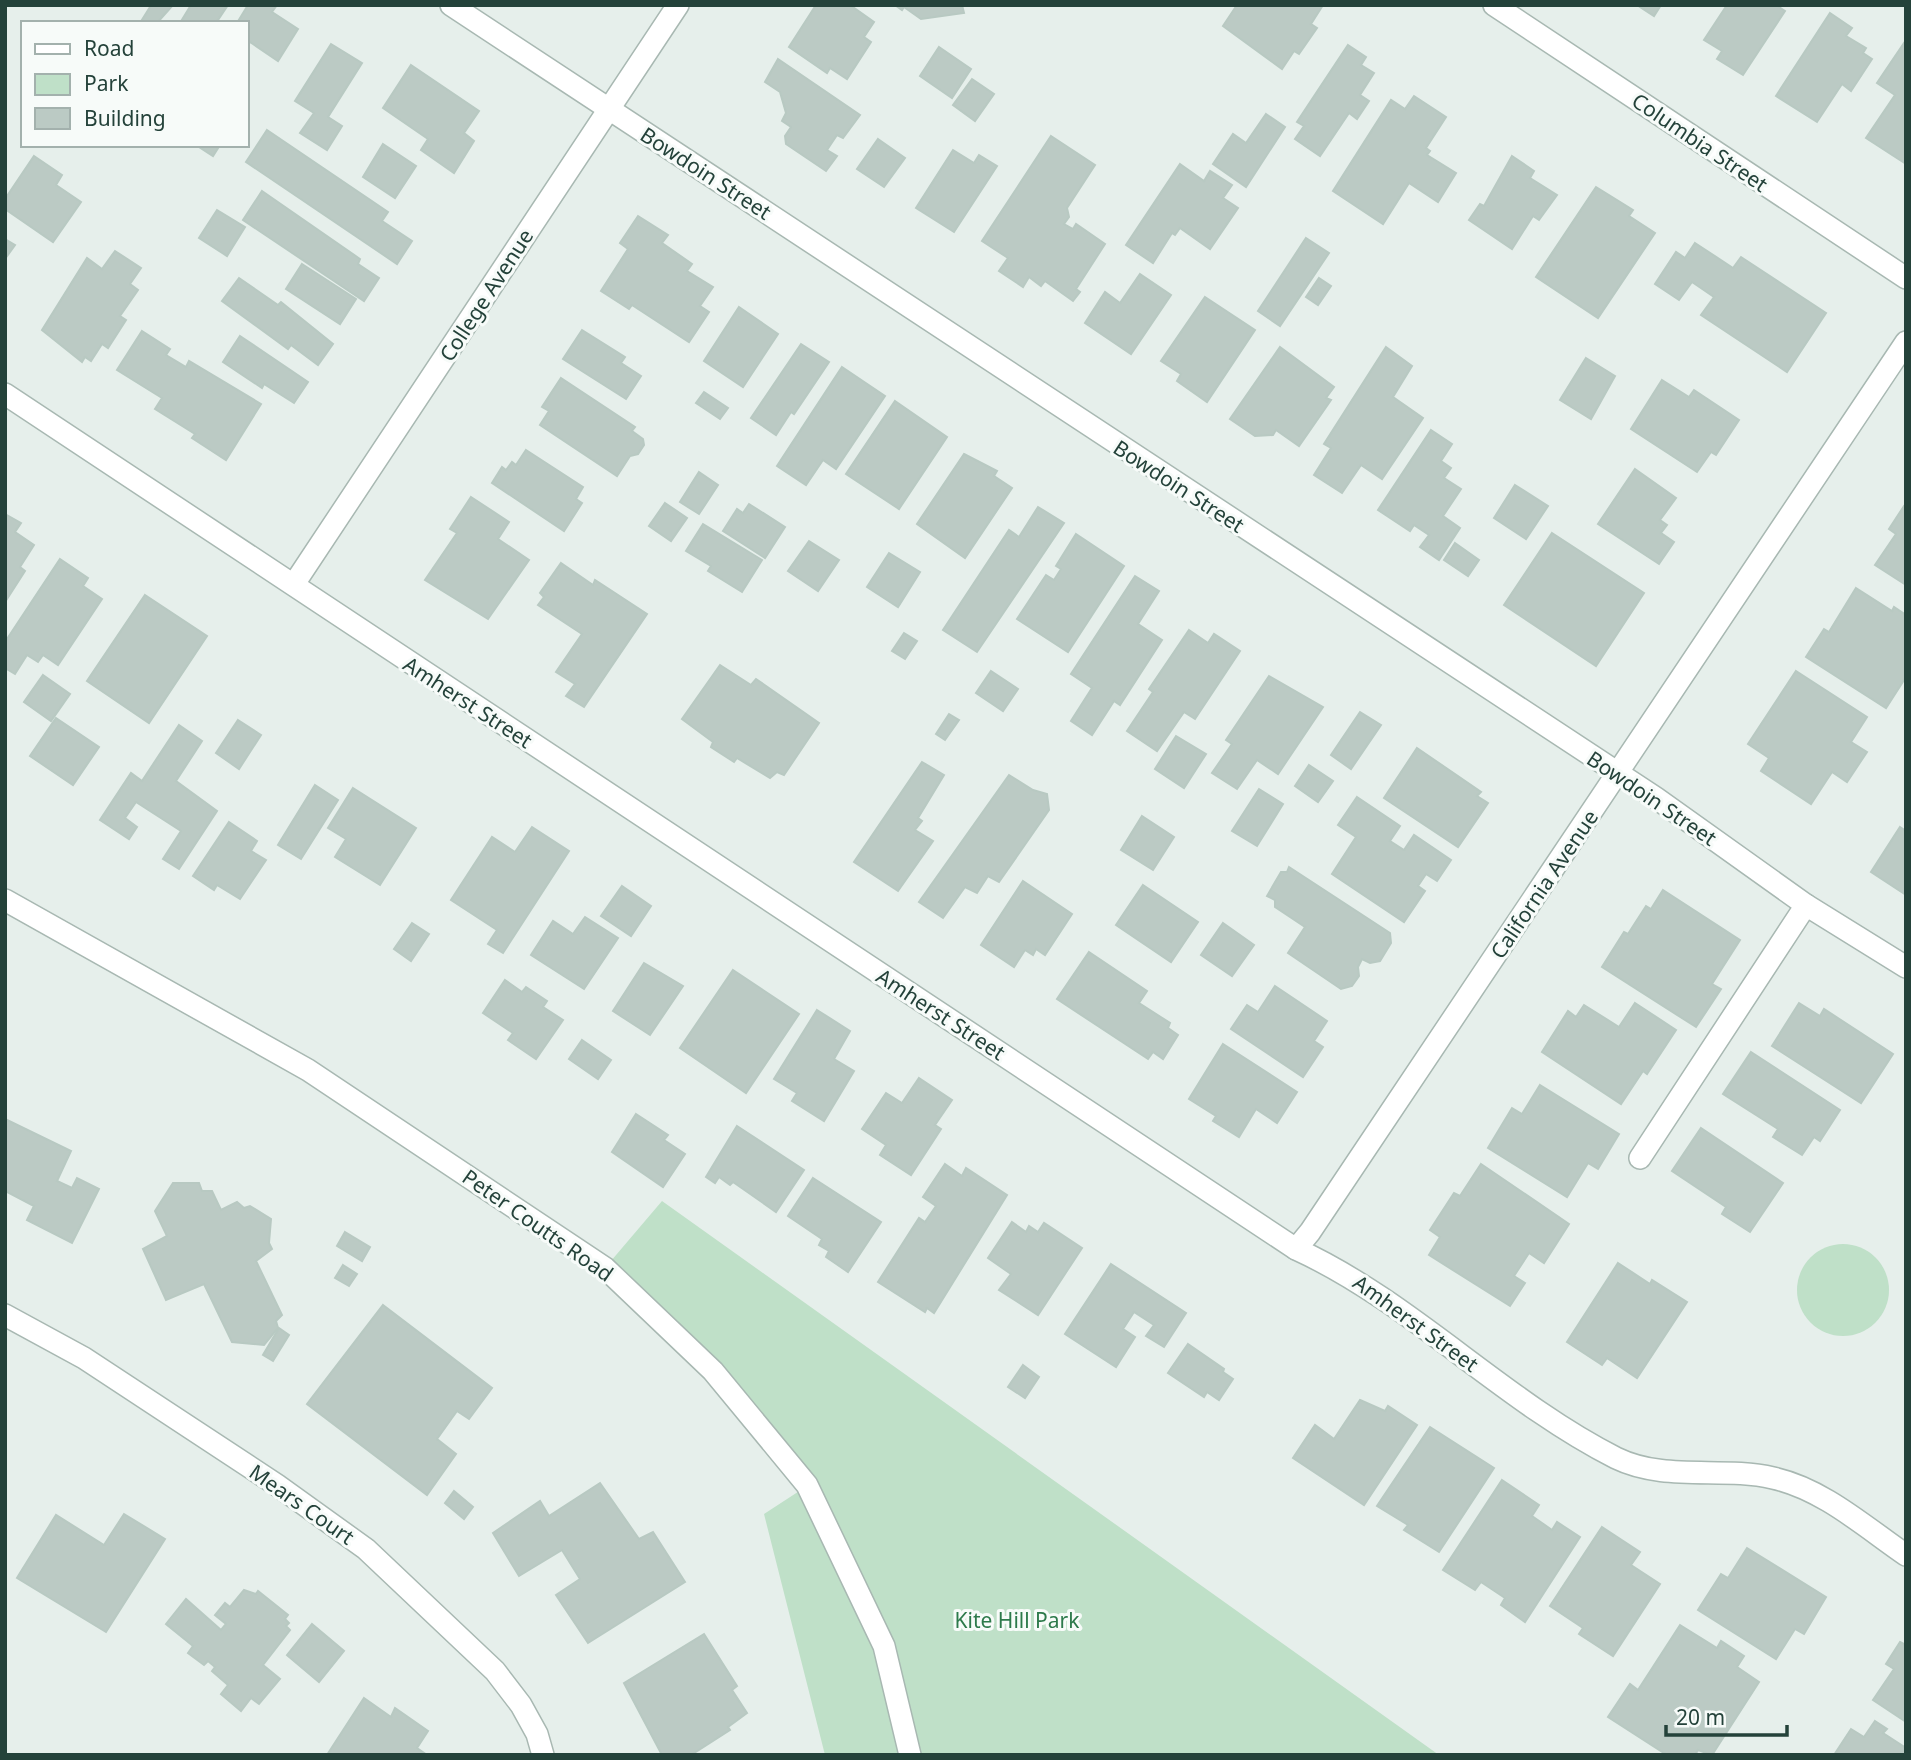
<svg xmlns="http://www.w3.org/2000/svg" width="1911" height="1760" font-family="'Noto Sans',sans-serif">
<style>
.green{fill:#bfe0c8}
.building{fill:#bbcac4;stroke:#b8c9c2;stroke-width:2}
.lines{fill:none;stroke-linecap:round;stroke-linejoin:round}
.minor-casing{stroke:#a8b8b2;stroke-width:24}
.minor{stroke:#fff;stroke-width:21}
.labels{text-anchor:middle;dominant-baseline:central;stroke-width:6;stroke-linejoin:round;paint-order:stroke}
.street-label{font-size:21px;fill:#24423a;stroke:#f7fbf9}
.park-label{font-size:21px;fill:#2d7a4b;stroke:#f7fbf9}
</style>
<rect width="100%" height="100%" fill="#e6efeb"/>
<g class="green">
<polygon points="662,1201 1439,1755 825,1755 764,1514 807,1486 605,1268"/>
<circle cx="1843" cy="1290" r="46"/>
</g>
<g class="building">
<polygon points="147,5 173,5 157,23 140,23 150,7"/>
<polygon points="191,5 228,5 216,23 180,23"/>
<polygon points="248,5 277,5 272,12 298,29 278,61 250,42 247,47 247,23 237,23"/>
<polygon points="816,5 850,5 874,22 864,37 871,42 847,79 830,68 827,73 789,47"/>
<polygon points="895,5 962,5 964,13 921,19 904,7 902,10"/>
<polygon points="1237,5 1323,5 1311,24 1317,28 1299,54 1294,51 1282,69 1223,26"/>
<polygon points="1637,5 1661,5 1654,16"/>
<polygon points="1727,5 1776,5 1785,11 1743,75 1717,59 1722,51 1704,40"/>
<polygon points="1830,13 1852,28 1846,36 1866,48 1863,53 1872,59 1851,91 1842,84 1817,122 1776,96"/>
<polygon points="1906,40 1906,164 1866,138 1895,95 1877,83"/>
<polygon points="331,44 362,63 328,117 342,126 327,150 300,133 314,113 295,101"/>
<polygon points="1348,45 1366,57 1361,65 1374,73 1360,95 1369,101 1357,119 1349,113 1320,156 1295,139 1304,126 1297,122"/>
<polygon points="939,47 971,69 952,98 920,76"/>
<polygon points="778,59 860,115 843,138 837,135 827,150 837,156 826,171 786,144 785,136 791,127 782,121 786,113 780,92 765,82"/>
<polygon points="411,65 479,111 464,133 474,141 454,173 421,150 428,139 383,108"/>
<polygon points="972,79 994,94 975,121 953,105"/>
<polygon points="1414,96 1446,117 1426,148 1430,151 1427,155 1456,173 1438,202 1409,183 1383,224 1333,191 1391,100 1405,109"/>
<polygon points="1266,114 1285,127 1246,187 1213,164 1233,134 1246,143"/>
<polygon points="267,130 388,212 382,221 412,241 397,264 246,162"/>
<polygon points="1051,136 1095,165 1067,208 1069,217 1064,224 1073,229 1076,224 1105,244 1076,289 1080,292 1073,301 1045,281 1041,286 1029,277 1023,287 999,271 1008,258 982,241"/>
<polygon points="878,139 905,158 884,187 857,169"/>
<polygon points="383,144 416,166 395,198 363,177"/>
<polygon points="196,145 220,145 213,156"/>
<polygon points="953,150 974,163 979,155 997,166 954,232 916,208"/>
<polygon points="34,156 62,175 56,185 81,202 53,242 5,209 5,199"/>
<polygon points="1512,156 1534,171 1530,178 1557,195 1539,220 1533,216 1512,249 1469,220 1480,204 1484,206"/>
<polygon points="1180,164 1204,181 1210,171 1232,185 1223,198 1238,208 1210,249 1180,228 1175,235 1172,233 1153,263 1126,245"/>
<polygon points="1596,187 1633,210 1629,216 1655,233 1598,318 1536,277"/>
<polygon points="262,191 360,259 358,264 379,278 364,301 243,220"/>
<polygon points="217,210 245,227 227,256 199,238"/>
<polygon points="638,216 668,235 662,243 692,264 687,271 713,287 700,306 709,312 689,342 632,305 629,309 601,291 628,249 620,243"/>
<polygon points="1306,238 1329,253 1280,326 1258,311"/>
<polygon points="5,239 15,245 5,259"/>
<polygon points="1695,243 1733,268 1741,257 1826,313 1787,372 1701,315 1714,297 1692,282 1679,300 1655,284 1676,252 1685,258"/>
<polygon points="115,251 141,268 130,284 138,290 120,316 126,320 108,348 102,344 91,361 85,357 82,362 42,330 87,258 102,269"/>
<polygon points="302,264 356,299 340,324 286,289"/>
<polygon points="1140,274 1171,295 1131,354 1085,323 1105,292 1120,303"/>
<polygon points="239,278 278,305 281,302 333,344 318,365 291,345 288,349 222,301"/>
<polygon points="1319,278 1331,286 1318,305 1306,297"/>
<polygon points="1205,297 1255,330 1207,402 1177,381 1181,374 1161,361"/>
<polygon points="739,307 778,334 743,387 704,361"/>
<polygon points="582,330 625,357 621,363 641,376 626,399 563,359"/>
<polygon points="142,331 170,349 166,355 186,367 189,361 261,404 226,460 192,438 195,434 155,409 162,398 117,370"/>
<polygon points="240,336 308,382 294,403 264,384 262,388 223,362"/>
<polygon points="801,344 829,362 794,414 791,412 776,435 751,418"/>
<polygon points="1280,347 1334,387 1326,398 1331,400 1299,446 1276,430 1273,435 1255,436 1230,419"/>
<polygon points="1386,347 1412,366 1393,397 1423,418 1382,479 1361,465 1342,493 1314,475 1331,448 1324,444"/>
<polygon points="1586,358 1615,376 1591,419 1560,400"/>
<polygon points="842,367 885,396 836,469 823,460 806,485 777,466"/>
<polygon points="561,378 635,427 632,431 643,439 644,445 638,454 630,456 617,476 540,425 549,411 542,407"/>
<polygon points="1662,380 1689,397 1694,390 1739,420 1716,455 1711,452 1697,472 1631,429"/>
<polygon points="704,392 728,408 720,419 696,403"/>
<polygon points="895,401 947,437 899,509 846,474"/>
<polygon points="1431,430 1452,444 1441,461 1451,468 1444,478 1461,489 1443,516 1460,528 1439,560 1420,547 1429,535 1414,525 1410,531 1378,510"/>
<polygon points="526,450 583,487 576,499 582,503 564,531 492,483 502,467 506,470 512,462 516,465"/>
<polygon points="964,454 997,471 994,476 1012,488 965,558 917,524"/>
<polygon points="1635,469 1676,498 1660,520 1667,525 1661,533 1674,542 1659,564 1598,524"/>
<polygon points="699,472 718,485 699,514 680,502"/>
<polygon points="1515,485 1548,506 1526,539 1494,518"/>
<polygon points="471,497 509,522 498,539 529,560 488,619 425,580 457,533 450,529"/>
<polygon points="665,503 687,518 671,541 649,526"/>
<polygon points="749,504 785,527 765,558 723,531 737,509 743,513"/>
<polygon points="1904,506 1906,507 1906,585 1875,565 1896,534 1889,529"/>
<polygon points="1038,507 1064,523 977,652 943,630 1009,530 1019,537"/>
<polygon points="5,514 21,523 15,532 34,545 20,567 25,571 5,602"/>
<polygon points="703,524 762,560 742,592 708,571 711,566 686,551"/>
<polygon points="1552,533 1644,593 1596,666 1504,605"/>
<polygon points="1076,534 1124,566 1068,652 1017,619 1046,575 1054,580 1061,569 1056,566"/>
<polygon points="809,541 839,560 818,591 788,571"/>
<polygon points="1455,543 1479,560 1468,576 1444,560"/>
<polygon points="889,553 920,572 898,607 867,587"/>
<polygon points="60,559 88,578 83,586 102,599 58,665 43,655 38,662 27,655 15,674 5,668 5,642"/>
<polygon points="561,563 593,585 595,580 647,614 584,707 566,696 575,684 556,672 582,634 538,605 544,597 540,593"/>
<polygon points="1135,576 1159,591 1138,624 1162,640 1120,705 1114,701 1092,735 1071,721 1092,688 1071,674"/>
<polygon points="1856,588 1892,611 1894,607 1906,615 1906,677 1886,708 1806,657 1824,629 1829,632"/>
<polygon points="145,595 207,636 149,723 87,681"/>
<polygon points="1189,630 1208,643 1214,634 1240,651 1195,719 1184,712 1157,751 1127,731 1153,692 1149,689"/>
<polygon points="904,633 917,641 905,659 892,651"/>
<polygon points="720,665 751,685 756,679 819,723 784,775 777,772 770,778 737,758 734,762 711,747 713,742 682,719"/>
<polygon points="991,671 1018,689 1003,711 976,693"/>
<polygon points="1796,671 1867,717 1851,742 1867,752 1847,782 1832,772 1811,804 1761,771 1769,758 1748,744"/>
<polygon points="43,675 70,694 51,721 24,702"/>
<polygon points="1269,676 1323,707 1278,774 1257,760 1237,789 1212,773 1232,744 1226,740"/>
<polygon points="1360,712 1381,725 1351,769 1331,755"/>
<polygon points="949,714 959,720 945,740 936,734"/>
<polygon points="56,718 99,747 73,785 30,756"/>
<polygon points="238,720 261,735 239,769 216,753"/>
<polygon points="179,725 202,741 176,781 217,811 179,869 163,859 181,831 136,802 125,818 137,827 129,839 100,820 131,773 142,781"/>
<polygon points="1176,736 1206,754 1184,788 1155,769"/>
<polygon points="1417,748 1481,792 1477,796 1488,803 1458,847 1384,798"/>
<polygon points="922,762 944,775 918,818 922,821 915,830 933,841 898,891 854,862"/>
<polygon points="1309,765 1333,781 1318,802 1295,786"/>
<polygon points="1009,775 1033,790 1047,794 1049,810 999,882 988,876 977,893 965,887 943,918 919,902"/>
<polygon points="315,785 338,800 301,859 278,845"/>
<polygon points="353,788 416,828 380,885 335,857 346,839 328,828"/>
<polygon points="1259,789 1283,804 1257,846 1232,831"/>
<polygon points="1357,797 1400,826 1390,841 1404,850 1414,835 1451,860 1437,881 1426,874 1418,886 1425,891 1404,922 1332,874 1356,837 1338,825"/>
<polygon points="1142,816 1174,837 1153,870 1121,850"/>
<polygon points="229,822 257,841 251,851 266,860 240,899 217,885 214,890 193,876"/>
<polygon points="532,827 569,851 503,953 488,944 497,930 451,900 492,837 515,852"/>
<polygon points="1900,827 1906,831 1906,895 1871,872"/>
<polygon points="1289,867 1390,933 1391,943 1380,961 1370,963 1362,959 1358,967 1359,976 1352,986 1341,989 1288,953 1305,927 1275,907 1275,900 1267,896 1281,872 1287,872"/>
<polygon points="1023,881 1072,914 1045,955 1036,949 1033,955 1025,950 1014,967 981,945"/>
<polygon points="1143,885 1198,922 1171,962 1116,925"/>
<polygon points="622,886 651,906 631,936 601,916"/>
<polygon points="1663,890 1740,940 1712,984 1721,989 1696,1027 1602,967 1624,932 1628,934 1646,906 1651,909"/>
<polygon points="585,917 618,938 584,989 531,955 553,921 573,934"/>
<polygon points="412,923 429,934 411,961 394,949"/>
<polygon points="1223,923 1254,945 1232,976 1201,955"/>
<polygon points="1089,952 1147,991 1139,1003 1170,1023 1168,1028 1178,1035 1163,1059 1153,1052 1148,1059 1057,999"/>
<polygon points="644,963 683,986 650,1035 613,1011"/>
<polygon points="733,970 799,1014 746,1093 680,1048"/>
<polygon points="505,980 522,992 526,987 547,1001 543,1007 563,1020 536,1059 508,1040 513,1033 483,1013"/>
<polygon points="1275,986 1327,1021 1314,1041 1323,1047 1303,1077 1231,1029 1247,1005 1258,1012"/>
<polygon points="1635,1003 1676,1030 1647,1074 1643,1071 1621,1104 1542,1052 1568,1011 1576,1017 1584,1005 1619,1027"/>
<polygon points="1799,1003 1820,1016 1824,1009 1893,1054 1861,1103 1772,1046"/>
<polygon points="817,1010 850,1031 834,1059 854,1071 824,1121 792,1101 797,1093 774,1079"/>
<polygon points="582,1040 611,1060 598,1079 569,1059"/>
<polygon points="1223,1044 1297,1092 1277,1123 1256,1109 1239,1137 1213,1121 1216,1116 1189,1099"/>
<polygon points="1751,1052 1840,1110 1820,1141 1814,1137 1802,1155 1773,1137 1778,1129 1723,1094"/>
<polygon points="919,1078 952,1100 935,1125 941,1129 911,1175 880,1155 886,1145 862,1129 886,1093 902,1103"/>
<polygon points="1540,1085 1619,1134 1598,1169 1588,1163 1567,1197 1488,1148 1512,1108 1522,1114"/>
<polygon points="636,1114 668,1135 664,1140 685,1154 663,1187 612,1152"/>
<polygon points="5,1119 71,1151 57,1181 72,1188 77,1178 99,1189 72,1243 27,1220 34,1206 5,1191"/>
<polygon points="737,1126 804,1170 776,1212 733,1182 730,1185 719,1177 715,1183 706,1177"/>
<polygon points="1701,1128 1783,1183 1750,1232 1722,1214 1726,1207 1672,1171"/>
<polygon points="945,1164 962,1176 966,1168 1007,1195 934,1313 927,1308 925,1312 878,1282 919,1218 925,1222 936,1206 923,1197"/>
<polygon points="1481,1164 1569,1224 1544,1263 1529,1253 1514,1276 1525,1283 1510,1306 1429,1255 1440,1237 1430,1230 1454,1193 1460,1196"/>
<polygon points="813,1178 881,1222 848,1272 826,1257 829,1251 819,1245 822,1239 788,1216"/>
<polygon points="173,1183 199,1183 202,1191 212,1191 221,1210 237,1202 244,1208 250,1206 271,1219 269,1243 272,1249 256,1261 282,1315 276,1321 278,1328 264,1345 232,1342 204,1284 166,1300 143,1249 167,1236 155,1211"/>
<polygon points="1012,1222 1026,1232 1029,1226 1038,1232 1044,1223 1082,1248 1038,1315 999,1290 1011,1274 988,1258"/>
<polygon points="345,1232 370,1247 362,1261 337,1246"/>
<polygon points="1618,1263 1650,1284 1652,1280 1687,1302 1637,1378 1607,1358 1602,1365 1567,1342"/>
<polygon points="1111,1264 1186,1313 1164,1347 1146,1336 1154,1325 1134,1312 1123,1329 1135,1337 1116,1367 1065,1334"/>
<polygon points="343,1265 357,1274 349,1286 335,1278"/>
<polygon points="383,1305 492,1388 469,1419 457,1411 437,1439 456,1454 427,1495 307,1404"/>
<polygon points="279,1328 289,1335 273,1361 263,1355"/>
<polygon points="1188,1344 1224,1369 1223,1372 1233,1379 1219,1400 1207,1392 1204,1397 1168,1373"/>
<polygon points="1023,1365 1039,1377 1025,1398 1008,1387"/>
<polygon points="1360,1400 1385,1411 1388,1406 1417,1425 1364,1505 1293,1458 1315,1425 1334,1439"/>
<polygon points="1430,1427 1494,1468 1439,1552 1404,1530 1408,1525 1377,1506"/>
<polygon points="1502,1480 1539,1505 1532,1516 1552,1530 1557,1522 1580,1537 1525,1622 1501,1605 1505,1598 1481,1582 1475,1590 1443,1570"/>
<polygon points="600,1483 639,1539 653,1532 685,1582 588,1643 556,1595 580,1579 562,1550 519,1576 493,1533 540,1501 549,1516"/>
<polygon points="454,1491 473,1507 464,1519 445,1503"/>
<polygon points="124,1514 165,1539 106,1632 17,1578 56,1515 104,1545"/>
<polygon points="1602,1527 1640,1552 1631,1565 1660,1584 1613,1656 1579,1634 1583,1628 1550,1606"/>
<polygon points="1747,1548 1826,1597 1804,1634 1795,1629 1776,1659 1698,1610 1721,1574 1728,1578"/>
<polygon points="244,1590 256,1594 258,1591 288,1615 285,1619 289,1623 286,1626 290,1630 263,1665 280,1679 259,1704 251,1698 241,1711 221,1694 228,1685 212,1671 215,1667 208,1661 204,1665 188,1653 193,1646 166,1624 186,1599 221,1630 226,1624 215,1615 225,1603 230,1607"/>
<polygon points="312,1624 344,1651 319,1682 287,1655"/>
<polygon points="1680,1625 1717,1648 1721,1641 1744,1656 1737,1667 1759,1682 1712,1755 1698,1750 1695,1755 1667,1755 1608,1717 1630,1684 1638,1690"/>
<polygon points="704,1634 737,1686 732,1690 747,1713 728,1727 730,1730 691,1755 662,1755 624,1683"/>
<polygon points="1900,1642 1906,1645 1906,1722 1873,1700 1894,1669 1886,1664"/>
<polygon points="364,1698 391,1717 395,1708 428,1731 417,1748 427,1755 327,1755"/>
<polygon points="1875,1721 1887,1729 1883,1733 1906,1748 1906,1755 1834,1755 1851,1729 1864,1737"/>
</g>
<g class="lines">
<g class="minor-casing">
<g id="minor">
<polyline points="451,5 1656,798 1806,905 1906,967"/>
<polyline points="1494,5 1906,278"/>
<path d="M5,394l1291,855c114,52 207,152 320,209 49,24 106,8 157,20 50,11 92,49 133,77"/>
<polyline points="294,584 678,5"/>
<polyline points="5,900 308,1070 605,1268 713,1371 807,1485 884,1646 910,1755"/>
<polyline points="1640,1158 1806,905"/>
<polyline points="1296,1249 1310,1232 1906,342"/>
<polyline points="5,1315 84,1358 277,1485 366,1549 495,1671 521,1705 537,1734 543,1755"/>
</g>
</g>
<use href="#minor" class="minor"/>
</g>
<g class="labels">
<g class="street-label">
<text transform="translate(1700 142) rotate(34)">Columbia Street</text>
<text transform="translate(706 173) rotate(33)">Bowdoin Street</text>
<text transform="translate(486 295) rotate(-57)">College Avenue</text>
<text transform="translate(1179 486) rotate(33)">Bowdoin Street</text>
<text transform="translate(468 702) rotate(33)">Amherst Street</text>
<text transform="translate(1652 798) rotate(34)">Bowdoin Street</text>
<text transform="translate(1544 884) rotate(-56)">California Avenue</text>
<text transform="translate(941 1014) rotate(33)">Amherst Street</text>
<text transform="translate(538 1225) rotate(35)">Peter Coutts Road</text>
<text transform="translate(1416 1323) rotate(36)">Amherst Street</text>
<text transform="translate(302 1504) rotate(35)">Mears Court</text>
</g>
<g class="park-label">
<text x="1017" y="1620">Kite Hill Park</text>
</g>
</g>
<rect width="1911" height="1760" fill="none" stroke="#24423a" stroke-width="14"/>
<rect x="21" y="21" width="228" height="126" fill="#f7fbf9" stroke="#a3b1ad" stroke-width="2"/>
<rect x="35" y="44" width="35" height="10" fill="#ffffff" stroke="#a3b1ad" stroke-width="2"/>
<text x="84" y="56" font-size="21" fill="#24423a">Road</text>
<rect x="35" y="74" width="35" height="21" fill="#bfe0c8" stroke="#a3b1ad" stroke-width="2"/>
<text x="84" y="91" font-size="21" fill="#24423a">Park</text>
<rect x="35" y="108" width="35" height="21" fill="#bbcac4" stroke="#a3b1ad" stroke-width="2"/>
<text x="84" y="126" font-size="21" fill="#24423a">Building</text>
<path d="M1666 1725v10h121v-10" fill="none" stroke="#24423a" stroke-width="3.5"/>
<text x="1676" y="1725" font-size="21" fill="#24423a" stroke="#f7fbf9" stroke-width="5" paint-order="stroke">20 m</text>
</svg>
